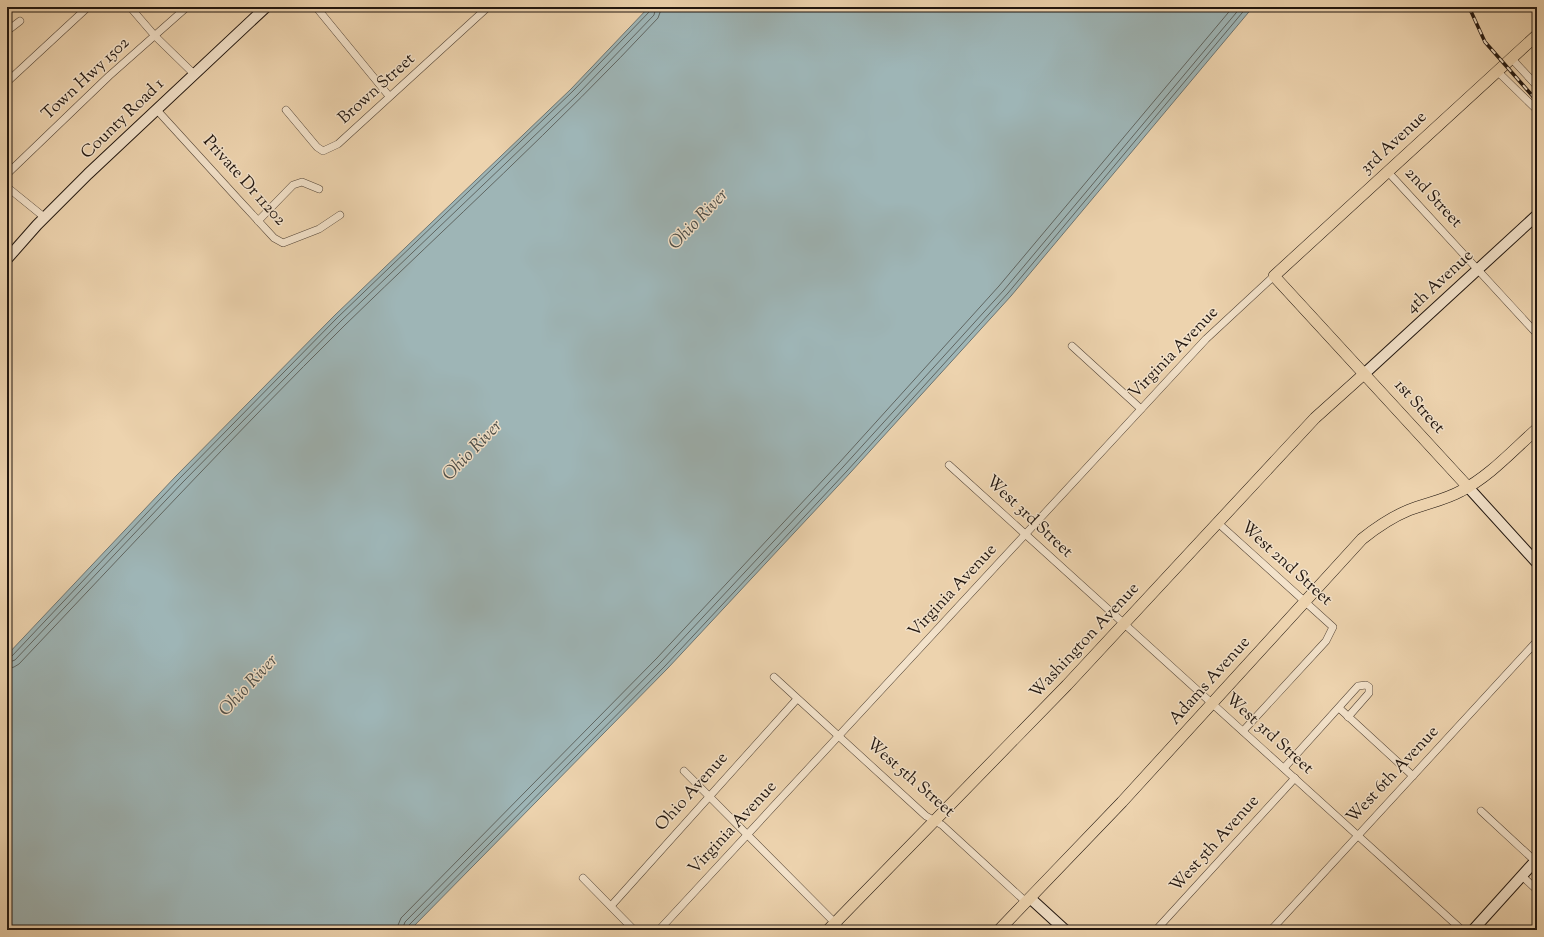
<svg xmlns="http://www.w3.org/2000/svg" width="1544" height="937" font-family="'Sorts Mill Goudy',serif">
<style>
.water{fill:#9eb5b6;stroke:#6c7573}
.lines{fill:none;stroke-linecap:round;stroke-linejoin:round}
.shore{stroke:#606662;stroke-width:1}
.street-casing{stroke:#544537;stroke-width:8}
.secondary-casing{stroke:#21160f;stroke-width:12}
.primary-casing{stroke:#21160f;stroke-width:12}
.street{stroke:#f3e2ca;stroke-width:7}
.secondary{stroke:#f3e2ca;stroke-width:10}
.primary{stroke:#edd3ae;stroke-width:11}
.rail-casing{stroke:#21160f;stroke-width:3.5}
.rail{stroke:#f3e2ca;stroke-width:2;stroke-dasharray:6;stroke-linecap:butt}
.labels{text-anchor:middle;dominant-baseline:central;stroke-width:3;stroke-linejoin:round;paint-order:stroke}
.street-label{font-size:17px;fill:#21160f;stroke:#f3e2ca}
.water-label{font-size:18px;font-style:italic;fill:#4d4e49;stroke:#f3e2ca}
</style>
<rect width="100%" height="100%" fill="#edd3ae"/>
<filter id="stains"><feTurbulence type="fractalNoise" baseFrequency=".005" numOctaves="4"/><feColorMatrix values="0 0 0 0 .2 0 0 0 0 .09 0 0 0 0 .02 0 0 0 .5 -.17"/></filter>
<radialGradient id="worn" r=".72"><stop offset=".6" stop-color="#630" stop-opacity="0"/><stop offset="1" stop-color="#630" stop-opacity=".3"/></radialGradient>
<polygon class="water" points="649,7 1253,7 1011,296 850,473 668,668 410,930 7,930 7,655 176,476 335,315 571,89"/>
<g class="lines">
<g class="shore">
<polyline points="7,658 12,656 179,479 337,318 573,91 650,11 651,7"/>
<polyline points="7,663 15,660 183,482 341,321 577,95 654,15 656,7"/>
<path d="M7,669l7,-2 5,-3c108,-114 215,-229 326,-339 105,-102 213,-200 313,-307l4,-11"/>
<polyline points="396,930 401,918 657,658 839,463 999,286 1233,7"/>
<polyline points="402,930 405,922 661,662 843,467 1004,290 1241,7"/>
<polyline points="407,930 409,925 665,666 847,471 1008,293 1247,7"/>
</g>
<g class="street-casing">
<g id="street">
<polyline points="130,7 155,36 194,74"/>
<polyline points="316,7 389,96"/>
<polyline points="7,31 20,21"/>
<polyline points="1511,58 1537,86"/>
<polyline points="1497,71 1537,110"/>
<polyline points="7,82 88,7"/>
<polyline points="156,109 239,200 274,238 283,243 319,229 340,215"/>
<polyline points="286,110 317,147 323,151 338,144 488,7"/>
<polyline points="1388,172 1537,334"/>
<polyline points="7,174 109,76 187,7"/>
<polyline points="7,187 44,217"/>
<polyline points="258,221 293,185 302,182 319,189"/>
<polyline points="1072,346 1141,409"/>
<polyline points="949,465 1462,930"/>
<polyline points="1218,523 1333,627 1326,641 1243,731"/>
<polyline points="774,677 926,816 942,825 1026,902"/>
<polyline points="1339,708 1413,776"/>
<polyline points="1284,768 1358,686 1366,685 1369,687 1369,693 1348,717"/>
<polyline points="684,771 842,930"/>
<polyline points="1481,811 1535,861"/>
<polyline points="1522,876 1537,890"/>
<polyline points="583,878 634,930"/>
<polyline points="611,906 797,699"/>
<polyline points="659,930 1206,339 1274,276"/>
<polyline points="1156,930 1295,778"/>
<polyline points="1271,930 1537,641"/>
</g>
</g>
<g class="secondary-casing">
<g id="secondary">
<polyline points="7,259 37,225 88,174 266,7"/>
<polyline points="1364,374 1537,215"/>
<polyline points="1468,487 1537,563"/>
<polyline points="1030,898 1065,930"/>
<polyline points="1473,930 1537,859"/>
</g>
</g>
<g class="primary-casing">
<g id="primary">
<polyline points="1468,487 1274,276 1537,35"/>
<polyline points="828,930 1067,685 1315,418 1364,374"/>
<path d="M999,930l123,-128 240,-263c15,-12 30,-22 47,-29 18,-7 36,-10 52,-19 29,-15 52,-41 76,-62"/>
</g>
</g>
<use href="#street" class="street"/>
<use href="#secondary" class="secondary"/>
<use href="#primary" class="primary"/>
<g class="rail-casing">
<polyline id="rail" points="1469,7 1485,42 1537,101"/>
</g>
<use href="#rail" class="rail"/>
</g>
<g class="labels">
<g class="street-label">
<text transform="translate(86 79) rotate(-43)">Town Hwy 1502</text>
<text transform="translate(377 89) rotate(-42)">Brown Street</text>
<text transform="translate(123 119) rotate(-44)">County Road 1</text>
<text transform="translate(1394 143) rotate(-43)">3rd Avenue</text>
<text transform="translate(244 181) rotate(48)">Private Dr 11202</text>
<text transform="translate(1433 198) rotate(47)">2nd Street</text>
<text transform="translate(1440 282) rotate(-43)">4th Avenue</text>
<text transform="translate(1174 353) rotate(-46)">Virginia Avenue</text>
<text transform="translate(1419 407) rotate(48)">1st Street</text>
<text transform="translate(1029 517) rotate(43)">West 3rd Street</text>
<text transform="translate(1286 564) rotate(42)">West 2nd Street</text>
<text transform="translate(953 591) rotate(-47)">Virginia Avenue</text>
<text transform="translate(1085 641) rotate(-47)">Washington Avenue</text>
<text transform="translate(1210 681) rotate(-48)">Adams Avenue</text>
<text transform="translate(1269 734) rotate(42)">West 3rd Street</text>
<text transform="translate(1393 775) rotate(-47)">West 6th Avenue</text>
<text transform="translate(910 778) rotate(41)">West 5th Street</text>
<text transform="translate(692 792) rotate(-48)">Ohio Avenue</text>
<text transform="translate(733 828) rotate(-47)">Virginia Avenue</text>
<text transform="translate(1215 844) rotate(-48)">West 5th Avenue</text>
</g>
<g class="water-label">
<text transform="translate(699 220) rotate(-46)">Ohio River</text>
<text transform="translate(473 451) rotate(-46)">Ohio River</text>
<text transform="translate(249 686) rotate(-47)">Ohio River</text>
</g>
</g>
<rect width="1544" height="937" fill="none" stroke="#edd3ae" stroke-width="24"/>
<rect x="8" y="8" width="1528" height="921" fill="none" stroke="#21160f" stroke-width="2"/>
<rect x="12" y="12" width="1520" height="913" fill="none" stroke="#21160f"/>
<rect width="100%" height="100%" filter="url(#stains)"/>
<rect width="100%" height="100%" fill="url(#worn)"/>
</svg>
